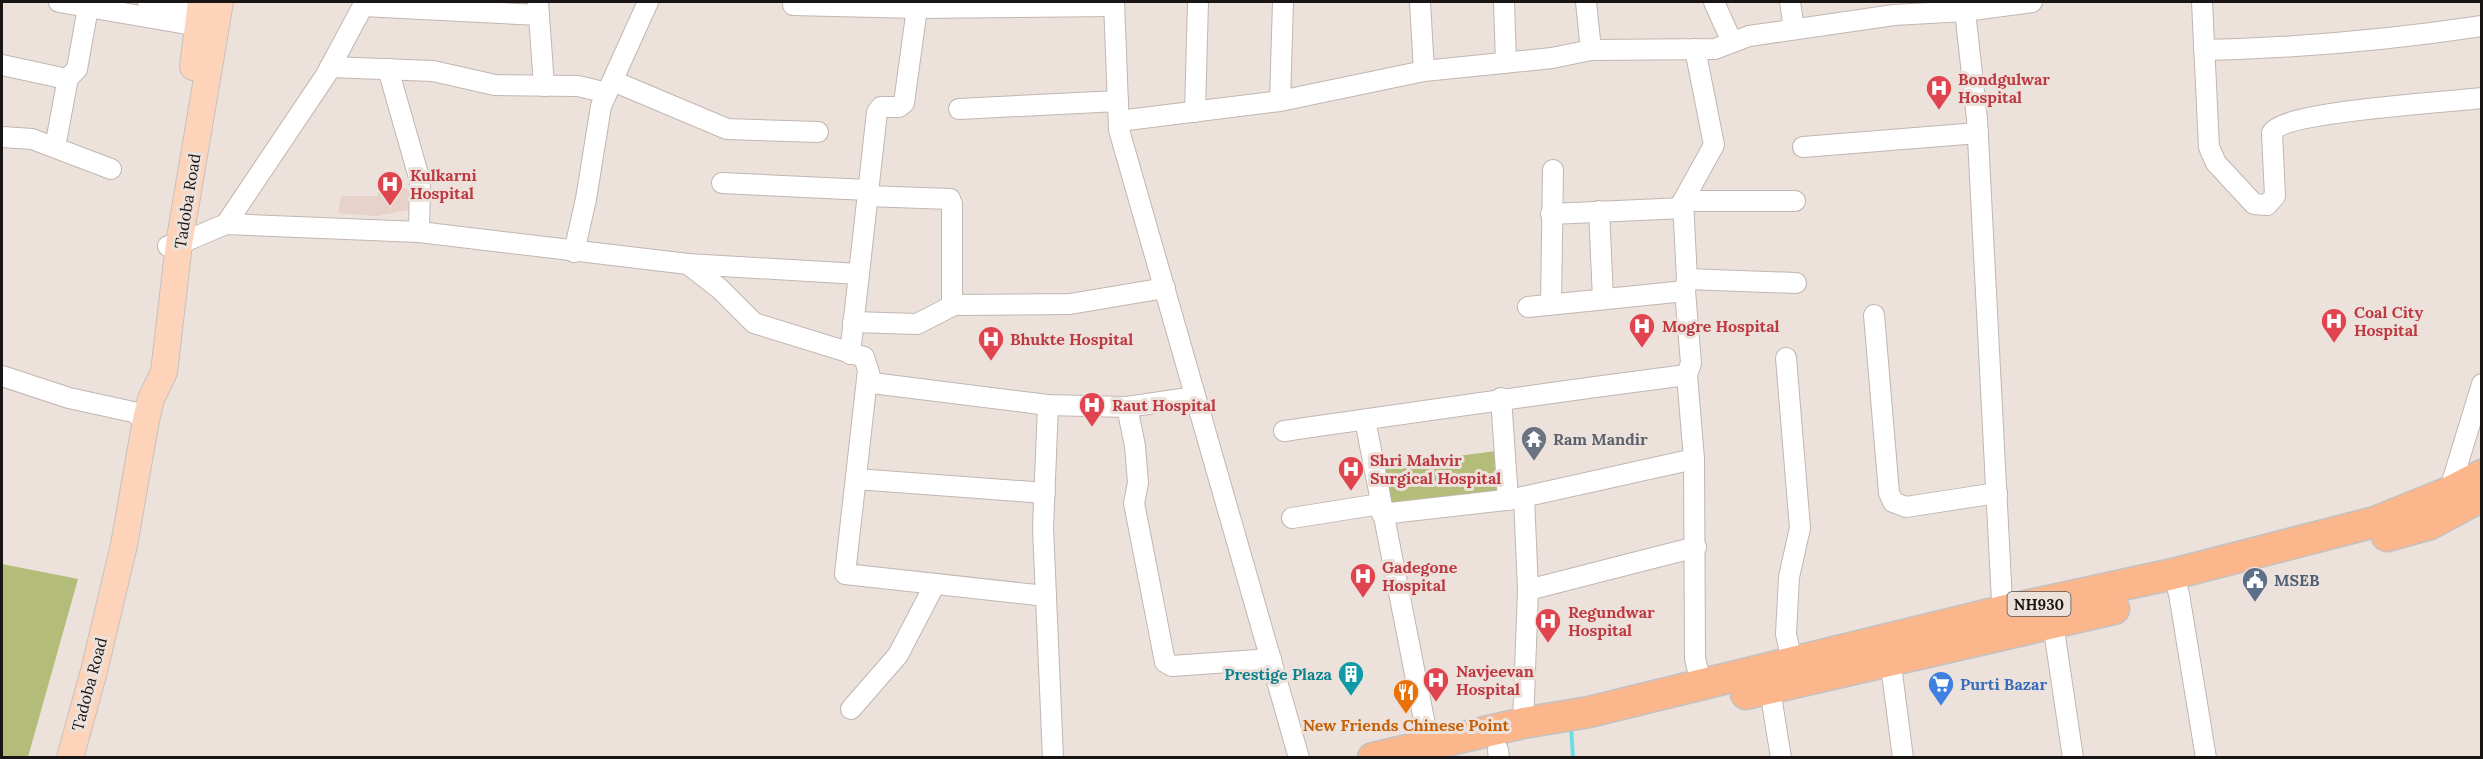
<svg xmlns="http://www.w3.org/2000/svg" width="2483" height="759" font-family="Lora,serif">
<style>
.built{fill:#e6d2c9}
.green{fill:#b3bc78}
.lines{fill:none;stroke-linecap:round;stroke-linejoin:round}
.stream{stroke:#6bdde3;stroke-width:4}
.minor-casing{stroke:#c1b6b1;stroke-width:22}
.major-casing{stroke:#c3c2c2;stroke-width:28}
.highway-casing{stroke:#c3c2c2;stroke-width:33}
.minor{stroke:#fff;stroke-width:20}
.major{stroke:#fdd3ba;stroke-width:26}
.highway{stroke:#fbb68c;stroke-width:30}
.labels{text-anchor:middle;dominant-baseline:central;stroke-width:6;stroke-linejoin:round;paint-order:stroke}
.shield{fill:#ede1db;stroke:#595250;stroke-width:1.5}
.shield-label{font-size:15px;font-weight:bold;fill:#191514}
.health-label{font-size:16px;font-weight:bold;fill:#be3a42;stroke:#ede1db;text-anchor:start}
.street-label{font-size:16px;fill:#191514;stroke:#ede1db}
.worship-label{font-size:16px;font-weight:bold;fill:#5b616d;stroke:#ede1db;text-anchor:start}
.service-label{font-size:16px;font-weight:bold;fill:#4e5e75;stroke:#ede1db;text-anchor:start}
.culture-label{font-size:16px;font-weight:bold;fill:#0d838f;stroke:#ede1db;text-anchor:end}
.shop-label{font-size:16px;font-weight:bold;fill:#366cbe;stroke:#ede1db;text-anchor:start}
.food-label{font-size:16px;font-weight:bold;fill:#c56008;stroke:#ede1db}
</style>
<rect width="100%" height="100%" fill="#ede1db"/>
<polygon class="built" points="415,188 414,209 376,216 338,213 341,196 378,196 379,189"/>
<g class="green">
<polygon points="1496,451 1500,490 1387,505 1381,466"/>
<polygon points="2,564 78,579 28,757 2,757"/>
</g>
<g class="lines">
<polyline class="stream" points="1571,726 1573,758"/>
<g class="minor-casing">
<g id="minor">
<polyline points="59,2 210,28"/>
<polyline points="148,2 214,12"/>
<polyline points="538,2 544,86"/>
<polyline points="1114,2 1119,130 1299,758"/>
<polyline points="1420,2 1424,71"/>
<polyline points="1504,2 1506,63"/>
<polyline points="1586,2 1591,50"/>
<polyline points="1714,2 1732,42"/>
<polyline points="1790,2 1794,29"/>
<polyline points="1964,2 1977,119 2003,621"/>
<path d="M2202,2l7,145 7,16 38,41 13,1 8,-9 -3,-63c11,-22 177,-31 210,-35"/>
<polyline points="793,5 917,8 1114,6"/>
<polyline points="363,6 539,15"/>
<polyline points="1695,49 1714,145 1683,201 1687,279 1685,291 1691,363 1687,375 1694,459 1695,658 1701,685"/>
<path d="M2204,50c94,-2 185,-10 278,-24"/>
<polyline points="2,65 62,78 68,78 77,69 89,2"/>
<polyline points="330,67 433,71 495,85 578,86 607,93"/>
<polyline points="388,69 420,181 419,232"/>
<polyline points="613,81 727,129 818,132"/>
<polyline points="1280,101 1283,2"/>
<polyline points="959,109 1118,101"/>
<polyline points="1195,112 1198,2"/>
<polyline points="1119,121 1280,101 1424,71 1552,58 1591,50 1715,49 1749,36 1894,15 1965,11 2032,2"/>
<polyline points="2,137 32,139 111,169"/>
<polyline points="55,147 68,78"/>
<polyline points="1803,147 1978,133"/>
<polyline points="722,183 868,190"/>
<polyline points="867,196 950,199 952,204 952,306"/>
<polyline points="1683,201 1795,201"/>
<polyline points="1599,211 1603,299"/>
<polyline points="1551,214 1684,208"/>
<polyline points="226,224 326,75 365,2"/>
<polyline points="168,246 179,244 226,224 419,232 688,264 720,289 754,323 864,357 872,383 1048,405 1127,407 1195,397"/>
<polyline points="574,252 586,199 601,106 648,2"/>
<polyline points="688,264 859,274"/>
<polyline points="1687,279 1796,283"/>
<polyline points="1551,304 1553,170"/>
<polyline points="1528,307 1685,291"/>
<polyline points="1874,315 1889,493 1893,502 1906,507 1997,493"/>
<polyline points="853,322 917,324 954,305 1070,304 1165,288"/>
<polyline points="850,354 877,112 881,107 899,107 904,103 917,8"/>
<polyline points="1786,358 1800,528 1789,577 1786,634 1792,661"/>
<polyline points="868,370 845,574 1046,596"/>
<polyline points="2,376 69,398 133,412 146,420"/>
<polyline points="1501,398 1508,500"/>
<polyline points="1048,405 1043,528 1053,758"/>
<polyline points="1127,407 1135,446 1138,483 1134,503 1165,662 1172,666 1271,659"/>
<polyline points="1365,420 1429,745"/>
<path d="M1284,431c134,-19 268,-39 403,-56"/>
<polyline points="856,479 1045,493"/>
<polyline points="2449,492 2482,384"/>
<polyline points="1382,514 1514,499 1694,459"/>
<polyline points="1292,518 1380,504"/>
<polyline points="2173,574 2179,594 2206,758"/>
<polyline points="1528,590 1696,547"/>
<polyline points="2053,623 2073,758"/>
<polyline points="1889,650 1903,758"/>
<polyline points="1768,677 1781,758"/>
<polyline points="851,709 898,655 935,584"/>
<polyline points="1523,723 1528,590 1524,497"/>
<polyline points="1498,750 1499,758"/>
</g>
</g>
<g class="major-casing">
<g id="major">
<polyline points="193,67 201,2"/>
<polyline points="70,758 94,671 124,545 146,420 151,399 164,372 179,244 220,2"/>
</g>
</g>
<g class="highway-casing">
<g id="highway">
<polyline points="2387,536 2430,524 2480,497"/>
<polyline points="1746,694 2114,609"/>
<polyline points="1373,758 1523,723 1589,712 2002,611 2173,574 2375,522 2449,492 2482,475"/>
</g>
</g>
<use href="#minor" class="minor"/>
<use href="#major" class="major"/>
<use href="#highway" class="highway"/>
</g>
<defs>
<g id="hospital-pin" transform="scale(1.35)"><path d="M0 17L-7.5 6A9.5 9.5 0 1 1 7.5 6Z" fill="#e0444e" stroke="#ede1db"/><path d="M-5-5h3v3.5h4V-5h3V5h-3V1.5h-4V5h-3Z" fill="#fff"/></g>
<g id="temple-pin" transform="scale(1.35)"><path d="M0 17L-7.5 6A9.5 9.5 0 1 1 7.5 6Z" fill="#6b7280" stroke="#ede1db"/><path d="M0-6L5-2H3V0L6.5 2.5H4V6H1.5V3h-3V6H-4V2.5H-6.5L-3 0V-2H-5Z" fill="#fff"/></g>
<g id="civic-pin" transform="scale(1.35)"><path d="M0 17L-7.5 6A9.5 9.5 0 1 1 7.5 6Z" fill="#5c6f8a" stroke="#ede1db"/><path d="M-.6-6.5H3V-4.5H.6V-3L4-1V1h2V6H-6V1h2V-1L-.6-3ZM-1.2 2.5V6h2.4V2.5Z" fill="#fff"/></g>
<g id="building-pin" transform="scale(1.35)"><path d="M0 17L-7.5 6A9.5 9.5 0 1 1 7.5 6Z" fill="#0f9aa8" stroke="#ede1db"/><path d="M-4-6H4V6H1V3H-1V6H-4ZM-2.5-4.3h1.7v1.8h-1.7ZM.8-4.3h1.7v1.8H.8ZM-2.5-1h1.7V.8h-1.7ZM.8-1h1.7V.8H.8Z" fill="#fff"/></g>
<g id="supermarket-pin" transform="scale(1.35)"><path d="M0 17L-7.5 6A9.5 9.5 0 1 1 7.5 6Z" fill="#3f7fe0" stroke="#ede1db"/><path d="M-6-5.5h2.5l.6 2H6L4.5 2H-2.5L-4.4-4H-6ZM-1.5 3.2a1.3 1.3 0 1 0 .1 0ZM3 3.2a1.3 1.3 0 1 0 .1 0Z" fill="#fff"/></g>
<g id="restaurant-pin" transform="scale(1.35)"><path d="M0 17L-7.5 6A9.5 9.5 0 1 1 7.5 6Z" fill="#e8710a" stroke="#ede1db"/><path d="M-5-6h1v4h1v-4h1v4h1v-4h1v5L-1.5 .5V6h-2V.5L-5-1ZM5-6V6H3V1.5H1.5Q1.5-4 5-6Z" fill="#fff"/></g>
</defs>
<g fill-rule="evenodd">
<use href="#hospital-pin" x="1939" y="88"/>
<use href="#hospital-pin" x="390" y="184"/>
<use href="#hospital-pin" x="2334" y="321"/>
<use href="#hospital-pin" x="1642" y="326"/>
<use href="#hospital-pin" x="991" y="339"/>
<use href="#hospital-pin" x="1092" y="405"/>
<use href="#temple-pin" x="1534" y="439"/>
<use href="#hospital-pin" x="1351" y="469"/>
<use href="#hospital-pin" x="1363" y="576"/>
<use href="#civic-pin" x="2255" y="580"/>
<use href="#hospital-pin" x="1548" y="621"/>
<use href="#building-pin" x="1351" y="674"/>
<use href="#hospital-pin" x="1436" y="680"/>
<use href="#supermarket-pin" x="1941" y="684"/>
<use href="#restaurant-pin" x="1406" y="692"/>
</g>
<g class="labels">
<rect class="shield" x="2007.5" y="592" width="63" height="24" rx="4.5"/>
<g class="shield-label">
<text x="2039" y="604">NH930</text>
</g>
<g class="health-label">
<text x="1958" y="79">Bondgulwar<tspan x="1958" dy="18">Hospital</tspan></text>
<text x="410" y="175">Kulkarni<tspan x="410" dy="18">Hospital</tspan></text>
<text x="2354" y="312">Coal City<tspan x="2354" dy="18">Hospital</tspan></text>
<text x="1662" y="326">Mogre Hospital</text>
<text x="1010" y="339">Bhukte Hospital</text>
<text x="1112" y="405">Raut Hospital</text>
<text x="1370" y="460">Shri Mahvir<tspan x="1370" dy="18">Surgical Hospital</tspan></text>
<text x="1382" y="567">Gadegone<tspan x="1382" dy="18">Hospital</tspan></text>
<text x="1568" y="612">Regundwar<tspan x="1568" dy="18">Hospital</tspan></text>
<text x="1456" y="671">Navjeevan<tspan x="1456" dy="18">Hospital</tspan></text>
</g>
<g class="street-label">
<text transform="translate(187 201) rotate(-81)">Tadoba Road</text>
<text transform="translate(89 684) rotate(-75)">Tadoba Road</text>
</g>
<g class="worship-label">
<text x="1553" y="439">Ram Mandir</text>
</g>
<g class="service-label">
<text x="2274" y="580">MSEB</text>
</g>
<g class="culture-label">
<text x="1332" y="674">Prestige Plaza</text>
</g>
<g class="shop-label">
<text x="1960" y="684">Purti Bazar</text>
</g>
<g class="food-label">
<text x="1406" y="725">New Friends Chinese Point</text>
</g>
</g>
<rect width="2483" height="759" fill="none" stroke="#191514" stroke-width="6"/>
</svg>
